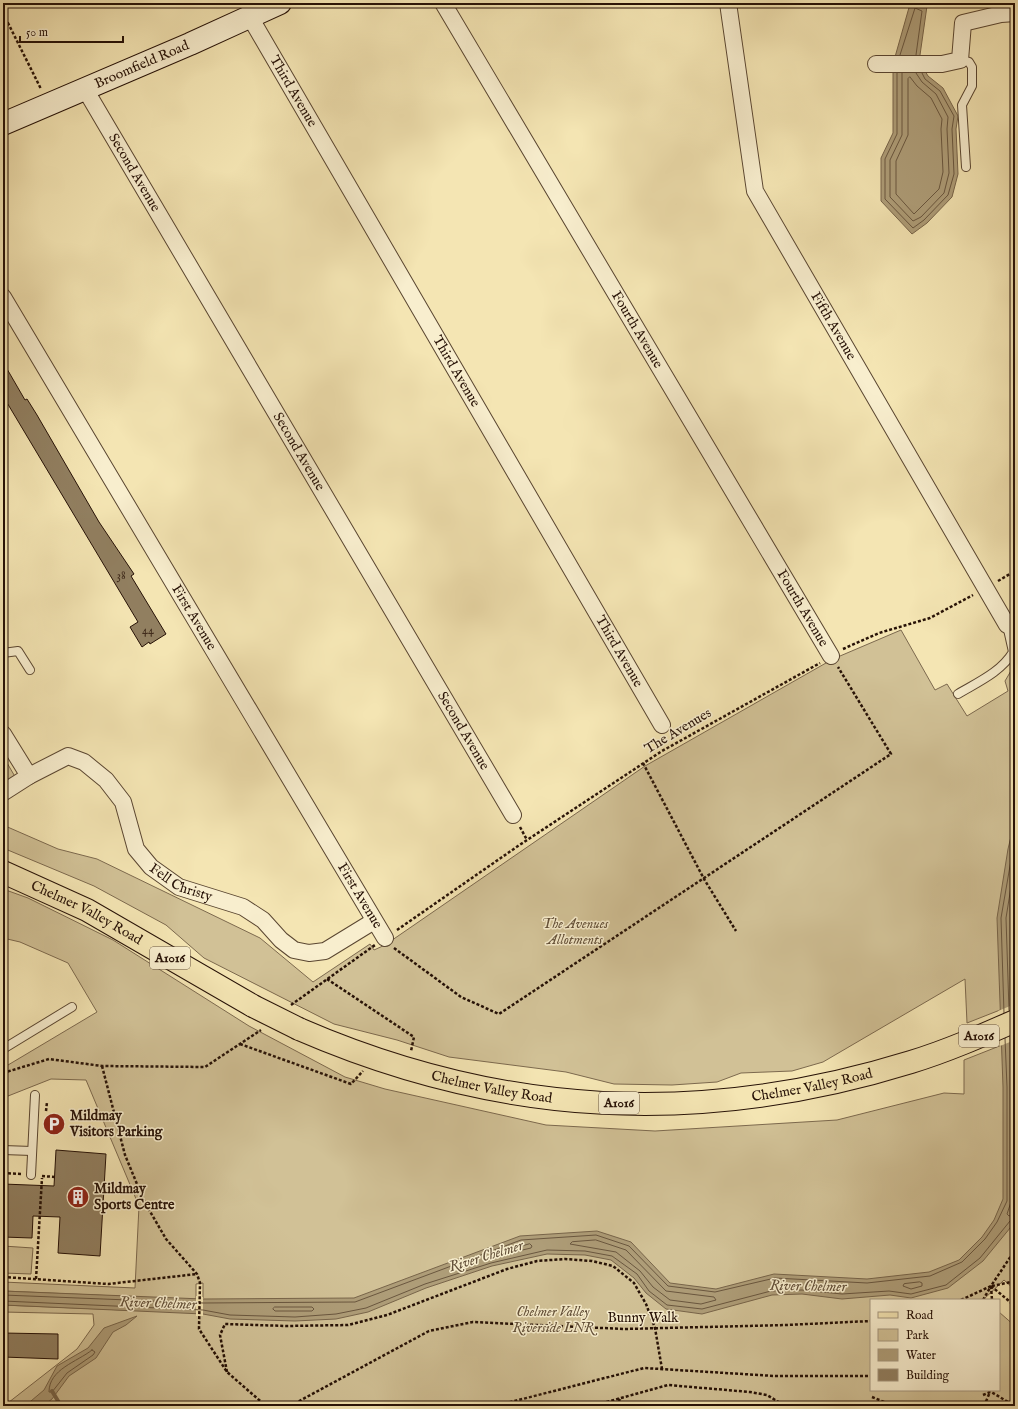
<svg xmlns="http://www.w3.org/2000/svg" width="1018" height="1409" font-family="'IM FELL English',serif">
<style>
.green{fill:#d1c196;stroke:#7c694e;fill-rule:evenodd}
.water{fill:#ae9d78;stroke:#78654a}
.pier{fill:#f4e5b3}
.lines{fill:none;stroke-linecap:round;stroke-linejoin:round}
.shore{stroke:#6a573f;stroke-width:1}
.stream{stroke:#78654a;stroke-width:4}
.building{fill:#917f60;stroke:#261106}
.lane-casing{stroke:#5a4631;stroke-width:10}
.street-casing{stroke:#5a4631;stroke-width:18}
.secondary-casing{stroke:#261106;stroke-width:24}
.primary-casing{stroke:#261106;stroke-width:24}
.path{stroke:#261106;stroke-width:2.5;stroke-dasharray:3 2;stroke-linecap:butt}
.lane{stroke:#f8eece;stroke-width:8}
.street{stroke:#f8eece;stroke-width:16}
.secondary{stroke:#f8eece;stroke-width:22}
.primary{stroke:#f4e5b3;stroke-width:22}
.primary-bridge-casing{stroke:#261106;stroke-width:24;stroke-linecap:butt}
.primary-bridge{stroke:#f4e5b3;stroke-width:22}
.labels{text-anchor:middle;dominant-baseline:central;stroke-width:3;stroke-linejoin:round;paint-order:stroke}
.number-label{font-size:12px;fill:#412c1c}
.shield{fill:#f8eece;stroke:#655342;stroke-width:1}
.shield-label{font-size:13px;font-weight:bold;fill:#261106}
.street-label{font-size:14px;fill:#261106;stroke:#f8eece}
.park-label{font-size:14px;font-style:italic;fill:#624f38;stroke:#f8eece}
.poi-label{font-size:14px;font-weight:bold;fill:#261106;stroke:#f8eece;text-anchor:start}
.water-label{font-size:15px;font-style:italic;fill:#635039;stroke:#f8eece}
</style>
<rect width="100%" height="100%" fill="#f4e5b3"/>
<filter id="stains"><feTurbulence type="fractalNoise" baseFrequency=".005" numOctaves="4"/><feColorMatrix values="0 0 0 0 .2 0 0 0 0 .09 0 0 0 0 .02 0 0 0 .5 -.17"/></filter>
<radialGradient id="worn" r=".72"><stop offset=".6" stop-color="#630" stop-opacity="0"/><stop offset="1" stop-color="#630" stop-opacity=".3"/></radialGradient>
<g class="green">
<path d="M901,630l34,60 12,-6 20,32 41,-25 -3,-10 10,-17v626l-11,-10 -21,20h-112v90h128v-78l16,14v80h-1011l73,-57 17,-24 -1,-11 -90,-2v-7l121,5 16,-13 -137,-6v-9l132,6 4,-82 -53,-126 -35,-1 -48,19v-30l94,-56 -29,-49 -48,-21 -17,-4v-49l25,9 85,42 136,86 96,51 40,12 161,36 109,6 182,-11 107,-27 20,1v-34l38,-15 -2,-35 -33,13 -2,-44 -142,83 -31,9 -51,2 -24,9 -45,3 -58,-1 -48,-12 -117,-15 -52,-17 -63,-16 -130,-66 -38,-33 -72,-39 -91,-38v-23l55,24 39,10 163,79 53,44 57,-38 4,6 11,-5 260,-179 188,-107zM203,1283v15h-7v-14z"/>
<polygon points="3,756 17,780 3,788"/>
<polygon points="3,1246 33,1248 31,1274 3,1273"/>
</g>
<g class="water">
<polygon points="910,4 927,6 920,55 921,64 928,76 943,88 958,116 956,129 958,174 952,197 927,223 912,234 881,201 881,158 893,133 893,64"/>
<polygon points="1015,820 1015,1222 983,1261 948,1288 911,1298 890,1295 842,1299 802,1294 772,1295 702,1314 666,1309 646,1293 634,1278 611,1260 585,1255 547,1254 492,1266 426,1288 368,1312 336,1319 295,1321 230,1319 203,1314 3,1305 3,1291 203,1299 354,1298 520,1236 597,1231 631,1242 670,1283 716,1289 774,1274 867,1279 929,1272 959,1260 982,1237 994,1220 1003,1199 1003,1087 997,918 1008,849"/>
<polygon points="137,1316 126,1325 113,1332 96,1358 69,1376 52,1399 43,1406 25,1406 44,1390 57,1366 88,1348 104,1328"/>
</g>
<g class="pier">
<polygon points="1015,1004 1015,1040 1000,1046 998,1011"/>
<polygon points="196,1296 203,1297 203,1316 196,1316"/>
</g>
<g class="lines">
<g class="shore">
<polyline points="900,55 915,8 922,11 916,55"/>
<polyline points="897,73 897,134 885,159 885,199 913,228 924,220 948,195 954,174 952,129 954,116 940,91 925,79 922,73"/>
<polyline points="902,73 902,135 890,160 890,197 913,221 921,217 944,193 949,173 947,129 948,117 936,94 922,82 916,73"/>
<polygon points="910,77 917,86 931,98 942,119 941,129 943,172 939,189 914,214 896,194 896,161 908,135 908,79"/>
<polyline points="1015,902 1012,919 1015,1009"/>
<polyline points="1009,1010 1006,918 1015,862"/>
<polyline points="1004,1013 1001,918 1015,837"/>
<polyline points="1010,1036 1012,1087 1012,1199 1007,1214 1009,1216 1015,1214"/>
<polygon points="596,1240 626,1250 666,1291 714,1297 716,1300 701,1304 670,1300 653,1287 640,1271 616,1252 570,1244 572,1242"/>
<polygon points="530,1244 532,1246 531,1248 514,1252 512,1251 512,1249"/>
<polygon points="920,1282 922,1283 922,1286 911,1289 903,1286 904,1284"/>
<polyline points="3,1295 203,1303 355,1302 521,1240 596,1235 629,1246 668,1286 715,1292 775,1278 867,1283 930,1276 962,1262 985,1239 997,1222 1007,1201 1007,1087 1005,1038"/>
<polyline points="3,1301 203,1310 230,1315 295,1317 336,1314 366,1308 425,1284 491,1263 547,1250 585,1251 612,1256 637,1274 649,1291 667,1305 702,1309 771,1291 802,1290 842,1294 889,1291 911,1294 946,1285 980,1258 1010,1221 1015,1220"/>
<polygon points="275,1307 312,1307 314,1309 312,1311 275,1311 273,1309"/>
<path d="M92,1350l3,2 -2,3 -26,18 -15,19h-3c0,-23 28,-30 43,-42z"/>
</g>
<polyline class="stream" points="52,1391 61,1406"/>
</g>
<g class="building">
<polygon points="3,362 25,400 27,399 37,415 99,522 134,574 131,576 166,634 150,644 149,642 142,647 130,627 138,622 3,396"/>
<polygon points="56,1150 106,1154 100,1256 58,1253 60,1217 33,1216 32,1238 3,1237 3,1184 54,1186"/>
<polygon points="3,1333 58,1334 58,1359 3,1357"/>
</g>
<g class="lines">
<g class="lane-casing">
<g id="lane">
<polyline points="960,60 969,62 972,67 972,86 962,105 966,167"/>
<polyline points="3,653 18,651 30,670"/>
<path d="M958,694c20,-12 43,-22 55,-42l-6,-27"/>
<polyline points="3,1049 72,1007"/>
<polyline points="3,1150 32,1151"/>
<polyline points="31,1175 35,1095"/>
</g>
</g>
<g class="street-casing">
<g id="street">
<path id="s1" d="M443,3l388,653"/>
<path id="s2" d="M728,3l27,188 252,434"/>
<path id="s3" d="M250,17l412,708"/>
<polyline points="876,64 942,64 960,60 963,23 1001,14 1015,13"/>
<path id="s4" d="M85,89l428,726"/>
<path id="s5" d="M3,297l382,641"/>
<path id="s6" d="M3,734l26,42 39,-20 16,6 22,18 17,22 13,47 15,18 28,20 64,20 20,13 18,20 13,10 15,3 16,-2 49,-30"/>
<polyline points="4,792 29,776"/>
</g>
</g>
<g class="secondary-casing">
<g id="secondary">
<path id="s7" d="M3,124l187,-80 90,-41"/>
</g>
</g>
<g class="primary-casing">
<g id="primary">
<path id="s8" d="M3,872l84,38 166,96"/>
<path id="s9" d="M299,1029c203,88 402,98 612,33 36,-11 70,-26 104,-41"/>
</g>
</g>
<g class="path">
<polyline points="3,25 8,23 41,89"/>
<polyline points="998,581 1015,571"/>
<polyline points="843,649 879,633 930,618 973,595"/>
<polyline points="1014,667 1015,675"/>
<polyline points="643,763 704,879 736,931"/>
<polyline points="520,827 527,840"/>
<polyline points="397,930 518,846 662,751 820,663"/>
<polyline points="394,948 461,997 499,1014 891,754 838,667"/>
<polyline points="327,979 414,1037 411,1051"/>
<polyline points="291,1005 375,945"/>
<polyline points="240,1044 351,1084 363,1071"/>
<polyline points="102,1066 125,1155 144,1201 166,1239 197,1274 200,1283 199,1329 227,1372 266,1406"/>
<polyline points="3,1073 49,1059 102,1066 205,1067 261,1030"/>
<polyline points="46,1111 47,1102"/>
<polyline points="3,1173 21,1174"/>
<polyline points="42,1176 55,1177"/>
<polyline points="3,1277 108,1284 197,1274"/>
<polyline points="36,1279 42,1178"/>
<polyline points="991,1286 1015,1306"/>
<polyline points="991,1286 992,1300"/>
<polyline points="992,1286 1011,1282 1015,1284"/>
<polyline points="961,1300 991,1286 1015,1250"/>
<polyline points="983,1300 991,1286"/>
<polyline points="227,1372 220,1335 225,1324 287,1326 348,1325 387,1315 507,1269 537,1261 565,1259 592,1261 613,1266 634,1283 646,1304 655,1328 662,1369"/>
<polyline points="988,1390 1008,1402"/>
<polyline points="983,1395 990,1392"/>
<polyline points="872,1397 894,1406"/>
<polyline points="618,1399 627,1406"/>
<polyline points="290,1406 429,1331 473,1322 624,1329 786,1325 871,1321"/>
<polyline points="495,1406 644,1368 775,1376 871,1376"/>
<polyline points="592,1406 668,1385 750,1392 767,1395 785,1406"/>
<polyline points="984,1406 990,1392"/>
</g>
<use href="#lane" class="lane"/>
<use href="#street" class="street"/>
<use href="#secondary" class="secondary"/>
<use href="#primary" class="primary"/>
<g class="primary-bridge-casing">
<polyline id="primary-bridge" points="253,1006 299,1029"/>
</g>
<use href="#primary-bridge" class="primary-bridge"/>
</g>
<defs>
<g id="parking-disc" transform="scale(1.15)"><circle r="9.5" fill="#8f2418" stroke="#f8eece"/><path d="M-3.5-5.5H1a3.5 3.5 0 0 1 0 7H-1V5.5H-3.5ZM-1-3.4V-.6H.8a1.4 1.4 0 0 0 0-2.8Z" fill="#fff"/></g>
<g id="building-disc" transform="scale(1.15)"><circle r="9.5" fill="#8f2418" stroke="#f8eece"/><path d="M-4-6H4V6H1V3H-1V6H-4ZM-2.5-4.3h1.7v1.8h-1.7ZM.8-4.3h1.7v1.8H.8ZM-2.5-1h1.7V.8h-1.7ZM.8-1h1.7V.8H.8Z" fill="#fff"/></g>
</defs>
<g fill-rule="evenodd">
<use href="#parking-disc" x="54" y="1124"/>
<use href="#building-disc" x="78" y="1197"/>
</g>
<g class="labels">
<g class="number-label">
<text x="121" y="575">38</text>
<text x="148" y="630">44</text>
</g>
<g class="shield">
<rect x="150" y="947" width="40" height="22" rx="3"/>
<rect x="959" y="1025" width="40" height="22" rx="3"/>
<rect x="599" y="1092" width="40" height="22" rx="3"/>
</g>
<g class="shield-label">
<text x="170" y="958">A1016</text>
<text x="979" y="1036">A1016</text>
<text x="619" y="1103">A1016</text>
</g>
<g class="street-label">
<text stroke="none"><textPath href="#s7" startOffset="151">Broomfield Road</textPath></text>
<text stroke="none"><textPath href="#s3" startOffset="86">Third Avenue</textPath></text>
<text stroke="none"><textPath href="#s4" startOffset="97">Second Avenue</textPath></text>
<text stroke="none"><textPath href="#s2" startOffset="346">Fifth Avenue</textPath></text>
<text stroke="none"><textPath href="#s1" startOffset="380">Fourth Avenue</textPath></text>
<text stroke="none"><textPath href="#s3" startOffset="410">Third Avenue</textPath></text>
<text stroke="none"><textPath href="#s4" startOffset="421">Second Avenue</textPath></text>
<text stroke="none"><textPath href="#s1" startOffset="704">Fourth Avenue</textPath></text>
<text stroke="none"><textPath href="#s5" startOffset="373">First Avenue</textPath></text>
<text stroke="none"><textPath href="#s3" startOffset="734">Third Avenue</textPath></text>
<text stroke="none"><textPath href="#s4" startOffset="745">Second Avenue</textPath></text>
<text transform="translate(678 731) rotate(-31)">The Avenues</text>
<text stroke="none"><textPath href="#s6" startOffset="273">Fell Christy</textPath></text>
<text stroke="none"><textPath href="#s5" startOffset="697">First Avenue</textPath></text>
<text stroke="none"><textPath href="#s8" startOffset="93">Chelmer Valley Road</textPath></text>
<text stroke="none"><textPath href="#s9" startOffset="525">Chelmer Valley Road</textPath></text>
<text stroke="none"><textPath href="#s9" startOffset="202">Chelmer Valley Road</textPath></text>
<text x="643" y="1318">Bunny Walk</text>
</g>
<g class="park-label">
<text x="575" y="924">The Avenues<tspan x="575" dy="16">Allotments</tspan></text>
<text x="553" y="1312">Chelmer Valley<tspan x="553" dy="16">Riverside LNR</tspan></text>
</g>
<g class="poi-label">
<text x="70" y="1116">Mildmay<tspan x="70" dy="16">Visitors Parking</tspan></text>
<text x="94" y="1189">Mildmay<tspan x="94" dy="16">Sports Centre</tspan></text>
</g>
<g class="water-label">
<text transform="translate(486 1256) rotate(-17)">River Chelmer</text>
<text transform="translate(808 1286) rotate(1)">River Chelmer</text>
<text transform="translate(158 1303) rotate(2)">River Chelmer</text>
</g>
</g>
<rect width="1018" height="1409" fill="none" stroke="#f4e5b3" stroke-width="16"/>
<rect x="4" y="4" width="1010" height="1401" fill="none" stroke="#261106" stroke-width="2"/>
<rect x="8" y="8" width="1002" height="1393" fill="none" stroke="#261106"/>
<rect x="870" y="1299" width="130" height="92" fill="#f8eece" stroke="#a4967e"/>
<rect x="878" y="1312" width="20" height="6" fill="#f4e5b3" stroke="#a4967e"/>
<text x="906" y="1319" font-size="12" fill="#261106">Road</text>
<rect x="878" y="1329" width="20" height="12" fill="#d1c196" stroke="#a4967e"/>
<text x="906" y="1339" font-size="12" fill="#261106">Park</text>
<rect x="878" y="1349" width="20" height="12" fill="#ae9d78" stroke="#a4967e"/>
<text x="906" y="1359" font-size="12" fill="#261106">Water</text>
<rect x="878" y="1369" width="20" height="12" fill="#917f60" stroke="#a4967e"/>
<text x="906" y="1379" font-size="12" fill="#261106">Building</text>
<path d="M20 36v6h103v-6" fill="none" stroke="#261106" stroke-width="2"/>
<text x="26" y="36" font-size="12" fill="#261106" stroke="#f8eece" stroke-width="3" paint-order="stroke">50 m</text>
<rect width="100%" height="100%" filter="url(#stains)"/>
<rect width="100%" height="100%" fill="url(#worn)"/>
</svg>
